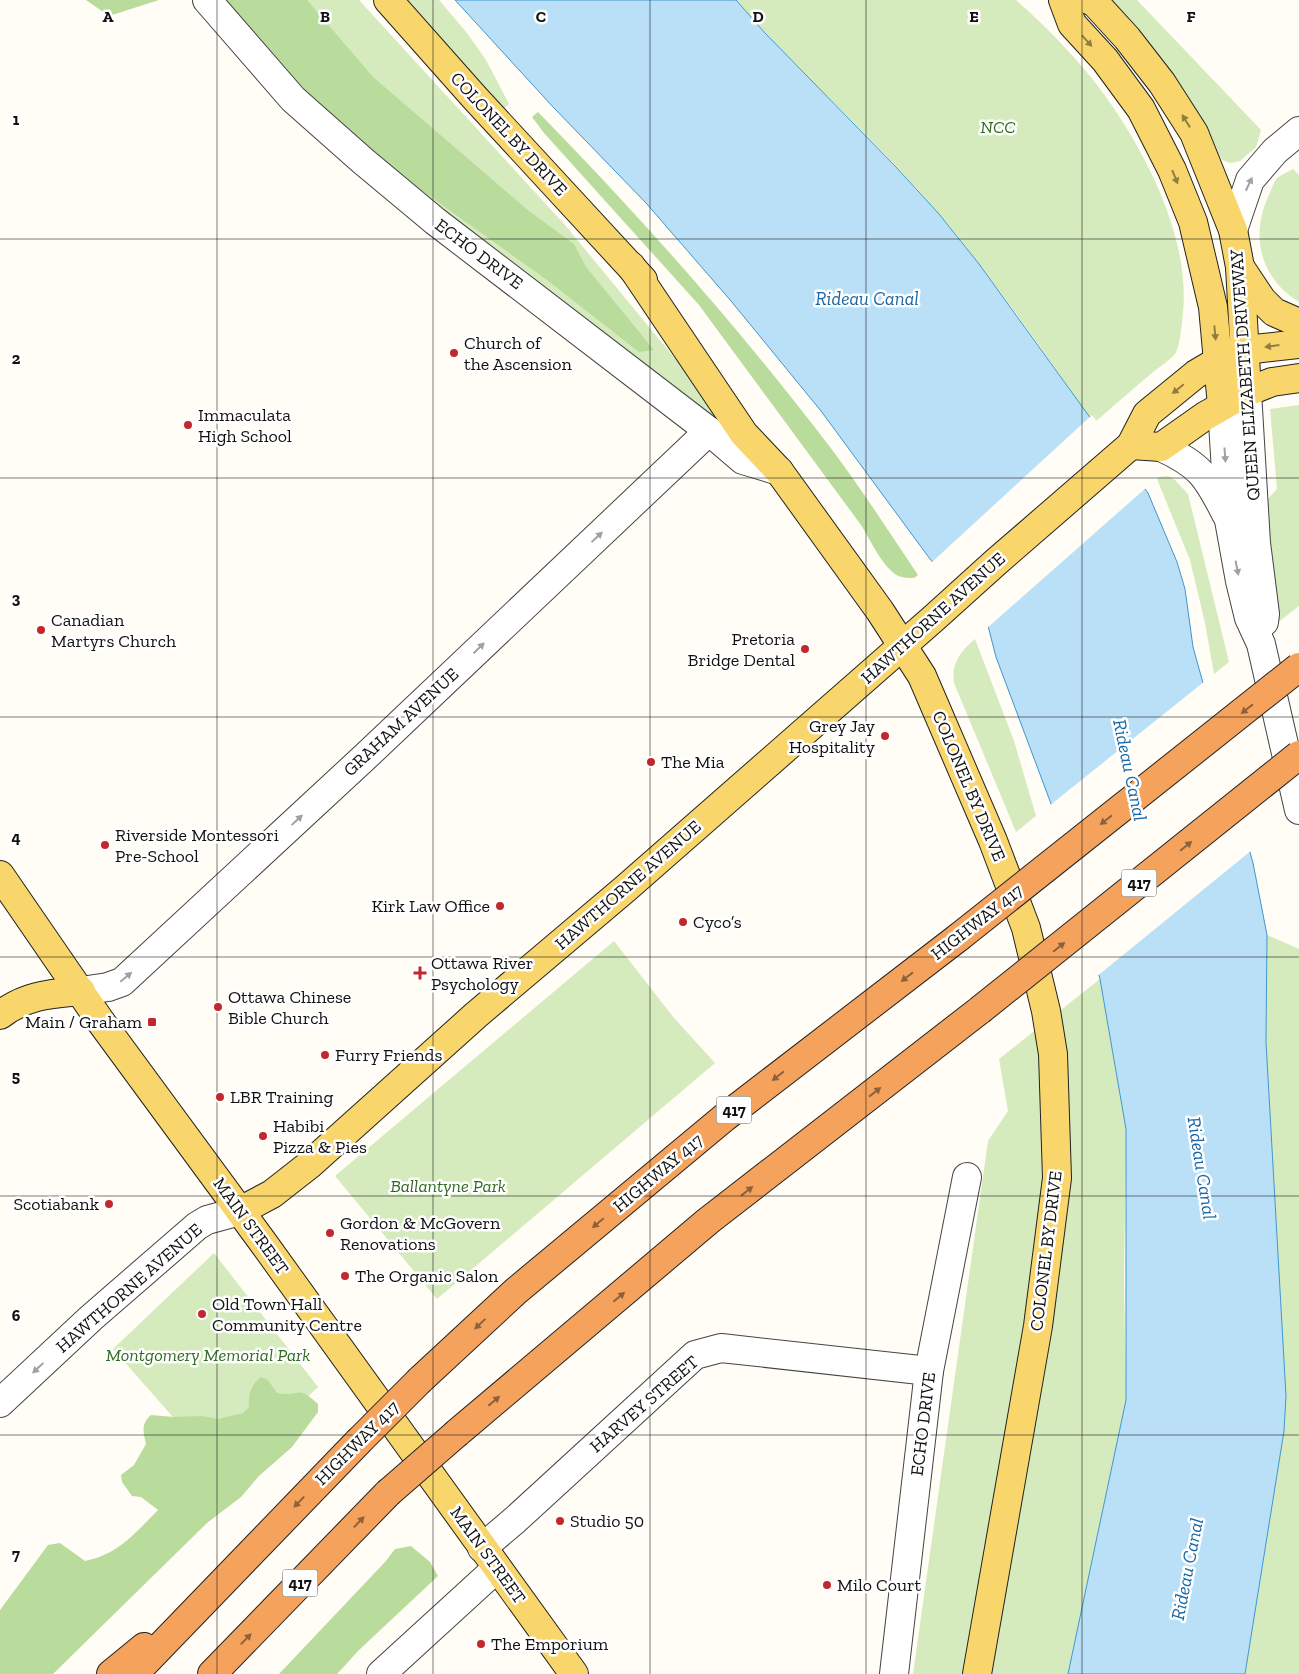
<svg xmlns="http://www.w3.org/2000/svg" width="1299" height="1674" font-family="'Zilla Slab',serif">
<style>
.green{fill:#d5ebbd}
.forest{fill:#b9dc9c}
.water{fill:#b9e0f7;stroke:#3f96cf}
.pier{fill:#fffdf5}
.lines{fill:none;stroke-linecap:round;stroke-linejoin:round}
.minor-casing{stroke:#444;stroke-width:30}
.major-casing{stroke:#222;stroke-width:30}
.highway-casing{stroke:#222;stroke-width:30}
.minor{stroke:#fff;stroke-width:28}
.major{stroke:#f9d66b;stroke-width:28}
.highway{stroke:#f5a25d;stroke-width:28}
.highway-bridge-casing{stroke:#222;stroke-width:30;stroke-linecap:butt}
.highway-bridge{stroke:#f5a25d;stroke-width:28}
.oneway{fill:#917d42}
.oneway2{fill:#a0a0a0}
.oneway3{fill:#8e613b}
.grid{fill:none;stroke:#111;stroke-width:1;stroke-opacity:0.55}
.poi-dot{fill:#c4262e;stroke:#fff;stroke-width:2}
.labels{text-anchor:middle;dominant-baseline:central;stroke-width:5;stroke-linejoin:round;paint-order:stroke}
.shield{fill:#fff;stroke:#585858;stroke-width:1}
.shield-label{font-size:16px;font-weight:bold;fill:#111}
.park-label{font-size:18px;font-style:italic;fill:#2f6b1f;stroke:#fff}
.street-label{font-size:18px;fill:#111;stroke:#fff}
.poi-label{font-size:18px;fill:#111;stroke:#fff;text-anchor:start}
.water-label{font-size:19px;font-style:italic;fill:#1768a6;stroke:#fff}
.grid-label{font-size:16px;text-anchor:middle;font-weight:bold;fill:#111;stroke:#fff;stroke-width:5;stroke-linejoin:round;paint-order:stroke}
</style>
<rect width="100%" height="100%" fill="#fffdf5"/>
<g class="green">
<polygon points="228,0 359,0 565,225 696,384 720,421 716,423 448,215 349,132"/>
<polygon points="405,0 439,0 467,33 486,60 509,104 504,109"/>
<path d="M736,0h280c26,23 52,49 74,76 49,61 101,157 93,237 -1,10 -3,34 -8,41 -6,7 -16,13 -23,19 -20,17 -39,33 -58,50 -50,-70 -99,-142 -154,-208 -63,-75 -139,-140 -204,-215z"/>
<polygon points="1100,0 1137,0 1261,130 1256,147 1240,161 1230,163 1222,160 1185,97"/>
<path d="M1293,169l6,6v127c-38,-23 -49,-65 -31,-105 3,-6 5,-13 8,-18 4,-4 12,-7 17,-10z"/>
<polygon points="1299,405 1299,606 1276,624 1266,501 1277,489 1270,409"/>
<polygon points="1168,476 1175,480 1188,494 1229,662 1214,674 1205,623 1190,560 1157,479 1159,477"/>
<path d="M975,639l39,102 22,75 -20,16 -62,-149c-3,-20 6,-31 21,-44z"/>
<polygon points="1267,935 1299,949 1299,1674 1245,1674 1284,1431 1286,1396 1266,1042"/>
<polygon points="614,941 674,1018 715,1063 437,1299 335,1176"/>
<polygon points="1100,979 1126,1129 1124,1280 1126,1400 1068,1674 913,1674 988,1141 1008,1111 999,1059"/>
<polygon points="214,1253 318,1387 224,1475 113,1349"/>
</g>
<g class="forest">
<polygon points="86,0 159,0 109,16"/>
<polygon points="222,0 307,0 373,77 529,211 574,244 586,267 654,350 639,352 547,280 386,165 338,136"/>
<path d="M538,112c104,106 202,217 292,335 31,41 59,85 88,128l-4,3c-6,0 -14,0 -19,-4 -14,-10 -25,-35 -34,-49l-162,-220 -155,-172 -12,-16z"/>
<path d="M261,1377l7,3 9,13c23,5 19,-10 41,11v8l-26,35 -33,29 -18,21 -34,26 -154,151h-53v-64l48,-65 12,-2 25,18c34,-7 50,-28 73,-51l-17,-13 -9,-1 -10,-14 -1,-7 13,-10 12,-21c-3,-13 -5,-20 5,-29l23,2 28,-1 16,3 25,-6 6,-6c-1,-12 2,-23 12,-30z"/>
<polygon points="411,1546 430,1562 438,1576 359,1650 337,1674 279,1674 385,1562 395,1549"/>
</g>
<polygon class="water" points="455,0 736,0 765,33 896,167 939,214 979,264 1094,423 1148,493 1177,562 1185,589 1193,647 1253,863 1267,935 1266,1042 1286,1396 1284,1431 1245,1674 1068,1674 1126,1400 1126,1129 1100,979 1053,809 996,657 988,626 930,559 821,411 731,301 646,203 553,107"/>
<g class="pier">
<polygon points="1092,415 1147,487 986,629 931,563"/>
<polygon points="1205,681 1252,850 1096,977 1049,806"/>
</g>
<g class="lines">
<g class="minor-casing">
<g id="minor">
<polyline points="207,0 293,99 363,161 435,221 709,431 743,460 779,471"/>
<polyline points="1233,230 1250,180 1275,151 1299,131"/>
<polyline points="1247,392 1256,543 1265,614 1264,622"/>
<polyline points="1222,406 1229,520 1240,581 1249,618 1261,644 1299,810"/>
<path d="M1161,447c39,18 46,29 65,67"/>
<polyline points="81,991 108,987 122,982 366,756 709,431"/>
<polyline points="0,1403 91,1318 197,1226 207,1220 240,1211"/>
<polyline points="482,1548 515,1520 695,1355 721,1348 929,1371"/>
<polyline points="381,1674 497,1568"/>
<polyline points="894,1674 929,1371 967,1177"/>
</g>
</g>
<g class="major-casing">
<g id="major">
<polyline points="388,0 475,98 643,280"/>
<polyline points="1063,0 1072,24 1105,60 1141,109 1172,170 1193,222 1213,307 1222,406"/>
<polyline points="1089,0 1095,3 1127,38 1162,83 1194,133 1233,230 1240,267 1247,392"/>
<polyline points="631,266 744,434 779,471 880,611 922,676 993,841 1026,928 1046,1011 1053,1054 1057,1178 1038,1326 977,1674"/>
<polyline points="1240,267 1262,300 1274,312 1299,323"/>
<polyline points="1131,445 1161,447 1205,416 1247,392 1272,382 1299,378"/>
<polyline points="0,875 101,1022 262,1241 574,1674"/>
<path d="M0,1015c26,-20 49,-21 81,-24"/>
<polyline points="240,1211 272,1194 309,1165 476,1015 625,889 934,618 996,562 1131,445 1147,414 1196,374 1218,361 1245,350 1299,344"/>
</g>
</g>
<g class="highway-casing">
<g id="highway">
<polyline points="420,1380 516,1291 725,1117 959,937"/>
<polyline points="457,1433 708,1221 980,1010"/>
<polyline points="111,1674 144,1647"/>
<polyline points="134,1674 358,1442"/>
<polyline points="212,1674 388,1493"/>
</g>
</g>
<use href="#minor" class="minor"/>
<use href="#major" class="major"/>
<use href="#highway" class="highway"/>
<g class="highway-bridge-casing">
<g id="highway-bridge">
<polyline points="959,937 1299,667"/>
<polyline points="980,1010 1299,755"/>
<polyline points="358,1442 420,1380"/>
<polyline points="388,1493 457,1433"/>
</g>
</g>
<use href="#highway-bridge" class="highway-bridge"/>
</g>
<defs><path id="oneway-solid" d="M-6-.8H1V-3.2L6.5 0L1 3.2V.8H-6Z" transform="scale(1.25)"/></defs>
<g class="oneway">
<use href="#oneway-solid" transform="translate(1087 41) rotate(48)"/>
<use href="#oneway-solid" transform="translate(1186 121) rotate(-122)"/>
<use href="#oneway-solid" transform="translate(1175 177) rotate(68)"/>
<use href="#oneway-solid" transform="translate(1215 333) rotate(85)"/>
<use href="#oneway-solid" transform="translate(1272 346) rotate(172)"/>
<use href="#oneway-solid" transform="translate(1178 389) rotate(141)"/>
</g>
<g class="oneway2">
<use href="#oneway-solid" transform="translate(1249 184) rotate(-65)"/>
<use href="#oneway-solid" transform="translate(1225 455) rotate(86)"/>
<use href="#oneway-solid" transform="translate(597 537) rotate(-43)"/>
<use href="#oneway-solid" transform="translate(1237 568) rotate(79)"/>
<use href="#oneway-solid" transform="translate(479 648) rotate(-44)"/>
<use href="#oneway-solid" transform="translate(297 820) rotate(-43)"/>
<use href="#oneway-solid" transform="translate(126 977) rotate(-40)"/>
<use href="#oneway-solid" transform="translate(38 1368) rotate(137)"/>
</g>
<g class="oneway3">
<use href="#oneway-solid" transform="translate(1247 709) rotate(142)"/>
<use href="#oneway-solid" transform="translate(1106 820) rotate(142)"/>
<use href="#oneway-solid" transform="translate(1186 846) rotate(-39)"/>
<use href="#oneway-solid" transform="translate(1059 947) rotate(-39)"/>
<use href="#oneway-solid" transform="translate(907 977) rotate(142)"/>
<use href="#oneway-solid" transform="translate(778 1076) rotate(142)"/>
<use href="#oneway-solid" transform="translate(875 1092) rotate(-38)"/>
<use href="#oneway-solid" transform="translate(747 1191) rotate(-38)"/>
<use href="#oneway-solid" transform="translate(598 1223) rotate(140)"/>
<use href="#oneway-solid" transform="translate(619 1297) rotate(-40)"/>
<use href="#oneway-solid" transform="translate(480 1324) rotate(137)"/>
<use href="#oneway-solid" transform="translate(494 1401) rotate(-40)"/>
<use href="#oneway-solid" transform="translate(299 1502) rotate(134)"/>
<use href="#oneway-solid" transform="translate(359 1522) rotate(-46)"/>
<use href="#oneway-solid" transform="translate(246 1639) rotate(-46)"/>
</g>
<path class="grid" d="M217,0v1674M433,0v1674M650,0v1674M866,0v1674M1082,0v1674M0,239h1299M0,478h1299M0,717h1299M0,957h1299M0,1196h1299M0,1435h1299"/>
<g class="poi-dot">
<circle cx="454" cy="353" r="5"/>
<circle cx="188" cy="425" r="5"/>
<circle cx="41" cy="630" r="5"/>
<circle cx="805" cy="649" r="5"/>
<circle cx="885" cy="736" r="5"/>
<circle cx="651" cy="762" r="5"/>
<circle cx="105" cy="845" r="5"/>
<circle cx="500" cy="906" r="5"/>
<circle cx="683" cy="922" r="5"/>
<path d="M417.5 965.5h5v5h5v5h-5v5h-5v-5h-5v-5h5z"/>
<circle cx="218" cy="1007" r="5"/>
<rect x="147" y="1017" width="10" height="10" rx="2.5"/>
<circle cx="325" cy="1055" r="5"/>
<circle cx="220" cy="1097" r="5"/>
<circle cx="263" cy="1136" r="5"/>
<circle cx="109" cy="1204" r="5"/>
<circle cx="330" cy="1233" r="5"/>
<circle cx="345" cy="1276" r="5"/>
<circle cx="202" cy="1314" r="5"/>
<circle cx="560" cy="1521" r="5"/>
<circle cx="827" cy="1585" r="5"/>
<circle cx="481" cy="1644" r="5"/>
</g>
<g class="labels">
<g class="shield">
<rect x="1121.5" y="869.5" width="35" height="27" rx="4"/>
<rect x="716.5" y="1096.5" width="35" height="27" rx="4"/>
<rect x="282.5" y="1569.5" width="35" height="27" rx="4"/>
</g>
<g class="shield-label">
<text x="1139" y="883">417</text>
<text x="734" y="1110">417</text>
<text x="300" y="1583">417</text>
</g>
<g class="park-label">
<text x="998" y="127">NCC</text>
<text x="448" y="1186">Ballantyne Park</text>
<text x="208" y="1355">Montgomery Memorial Park</text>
</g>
<g class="street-label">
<text transform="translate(509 134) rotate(47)">COLONEL BY DRIVE</text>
<text transform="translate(479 254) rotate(37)">ECHO DRIVE</text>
<text transform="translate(1245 375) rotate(-94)">QUEEN ELIZABETH DRIVEWAY</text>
<text transform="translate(933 618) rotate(-42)">HAWTHORNE AVENUE</text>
<text transform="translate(401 722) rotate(-43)">GRAHAM AVENUE</text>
<text transform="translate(969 786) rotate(67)">COLONEL BY DRIVE</text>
<text transform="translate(628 885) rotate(-41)">HAWTHORNE AVENUE</text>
<text transform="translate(977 922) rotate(-38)">HIGHWAY 417</text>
<text transform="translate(658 1173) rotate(-40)">HIGHWAY 417</text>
<text transform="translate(251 1226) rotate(54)">MAIN STREET</text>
<text transform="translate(1046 1251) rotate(-83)">COLONEL BY DRIVE</text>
<text transform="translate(129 1288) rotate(-41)">HAWTHORNE AVENUE</text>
<text transform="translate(644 1404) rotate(-41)">HARVEY STREET</text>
<text transform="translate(923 1424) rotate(-83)">ECHO DRIVE</text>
<text transform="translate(357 1443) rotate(-45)">HIGHWAY 417</text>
<text transform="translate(488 1555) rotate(54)">MAIN STREET</text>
</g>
<g class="poi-label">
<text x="464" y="343">Church of<tspan x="464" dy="21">the Ascension</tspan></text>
<text x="198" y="415">Immaculata<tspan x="198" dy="21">High School</tspan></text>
<text x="51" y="620">Canadian<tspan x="51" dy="21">Martyrs Church</tspan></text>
<text x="795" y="639" text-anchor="end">Pretoria<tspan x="795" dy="21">Bridge Dental</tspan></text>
<text x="875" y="726" text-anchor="end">Grey Jay<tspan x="875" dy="21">Hospitality</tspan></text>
<text x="661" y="762">The Mia</text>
<text x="115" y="835">Riverside Montessori<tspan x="115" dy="21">Pre-School</tspan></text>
<text x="490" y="906" text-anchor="end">Kirk Law Office</text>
<text x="693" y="922">Cyco’s</text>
<text x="431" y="963">Ottawa River<tspan x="431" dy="21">Psychology</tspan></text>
<text x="228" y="997">Ottawa Chinese<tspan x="228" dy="21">Bible Church</tspan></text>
<text x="142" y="1022" text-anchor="end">Main / Graham</text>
<text x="335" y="1055">Furry Friends</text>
<text x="230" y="1097">LBR Training</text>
<text x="273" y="1126">Habibi<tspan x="273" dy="21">Pizza &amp; Pies</tspan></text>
<text x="99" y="1204" text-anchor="end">Scotiabank</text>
<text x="340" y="1223">Gordon &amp; McGovern<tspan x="340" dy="21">Renovations</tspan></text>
<text x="355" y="1276">The Organic Salon</text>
<text x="212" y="1304">Old Town Hall<tspan x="212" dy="21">Community Centre</tspan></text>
<text x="570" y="1521">Studio 50</text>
<text x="837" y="1585">Milo Court</text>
<text x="491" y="1644">The Emporium</text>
</g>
<g class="water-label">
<text x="867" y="298">Rideau Canal</text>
<text transform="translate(1130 770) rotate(78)">Rideau Canal</text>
<text transform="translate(1202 1168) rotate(81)">Rideau Canal</text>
<text transform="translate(1187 1569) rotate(-79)">Rideau Canal</text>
</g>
</g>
<g class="grid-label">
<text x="108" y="22">A</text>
<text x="325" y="22">B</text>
<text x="541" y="22">C</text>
<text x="758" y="22">D</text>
<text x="974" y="22">E</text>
<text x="1191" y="22">F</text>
<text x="16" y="125">1</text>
<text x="16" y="364">2</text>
<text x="16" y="604">3</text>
<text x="16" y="843">4</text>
<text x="16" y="1082">5</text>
<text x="16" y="1321">6</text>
<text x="16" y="1560">7</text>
</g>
</svg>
